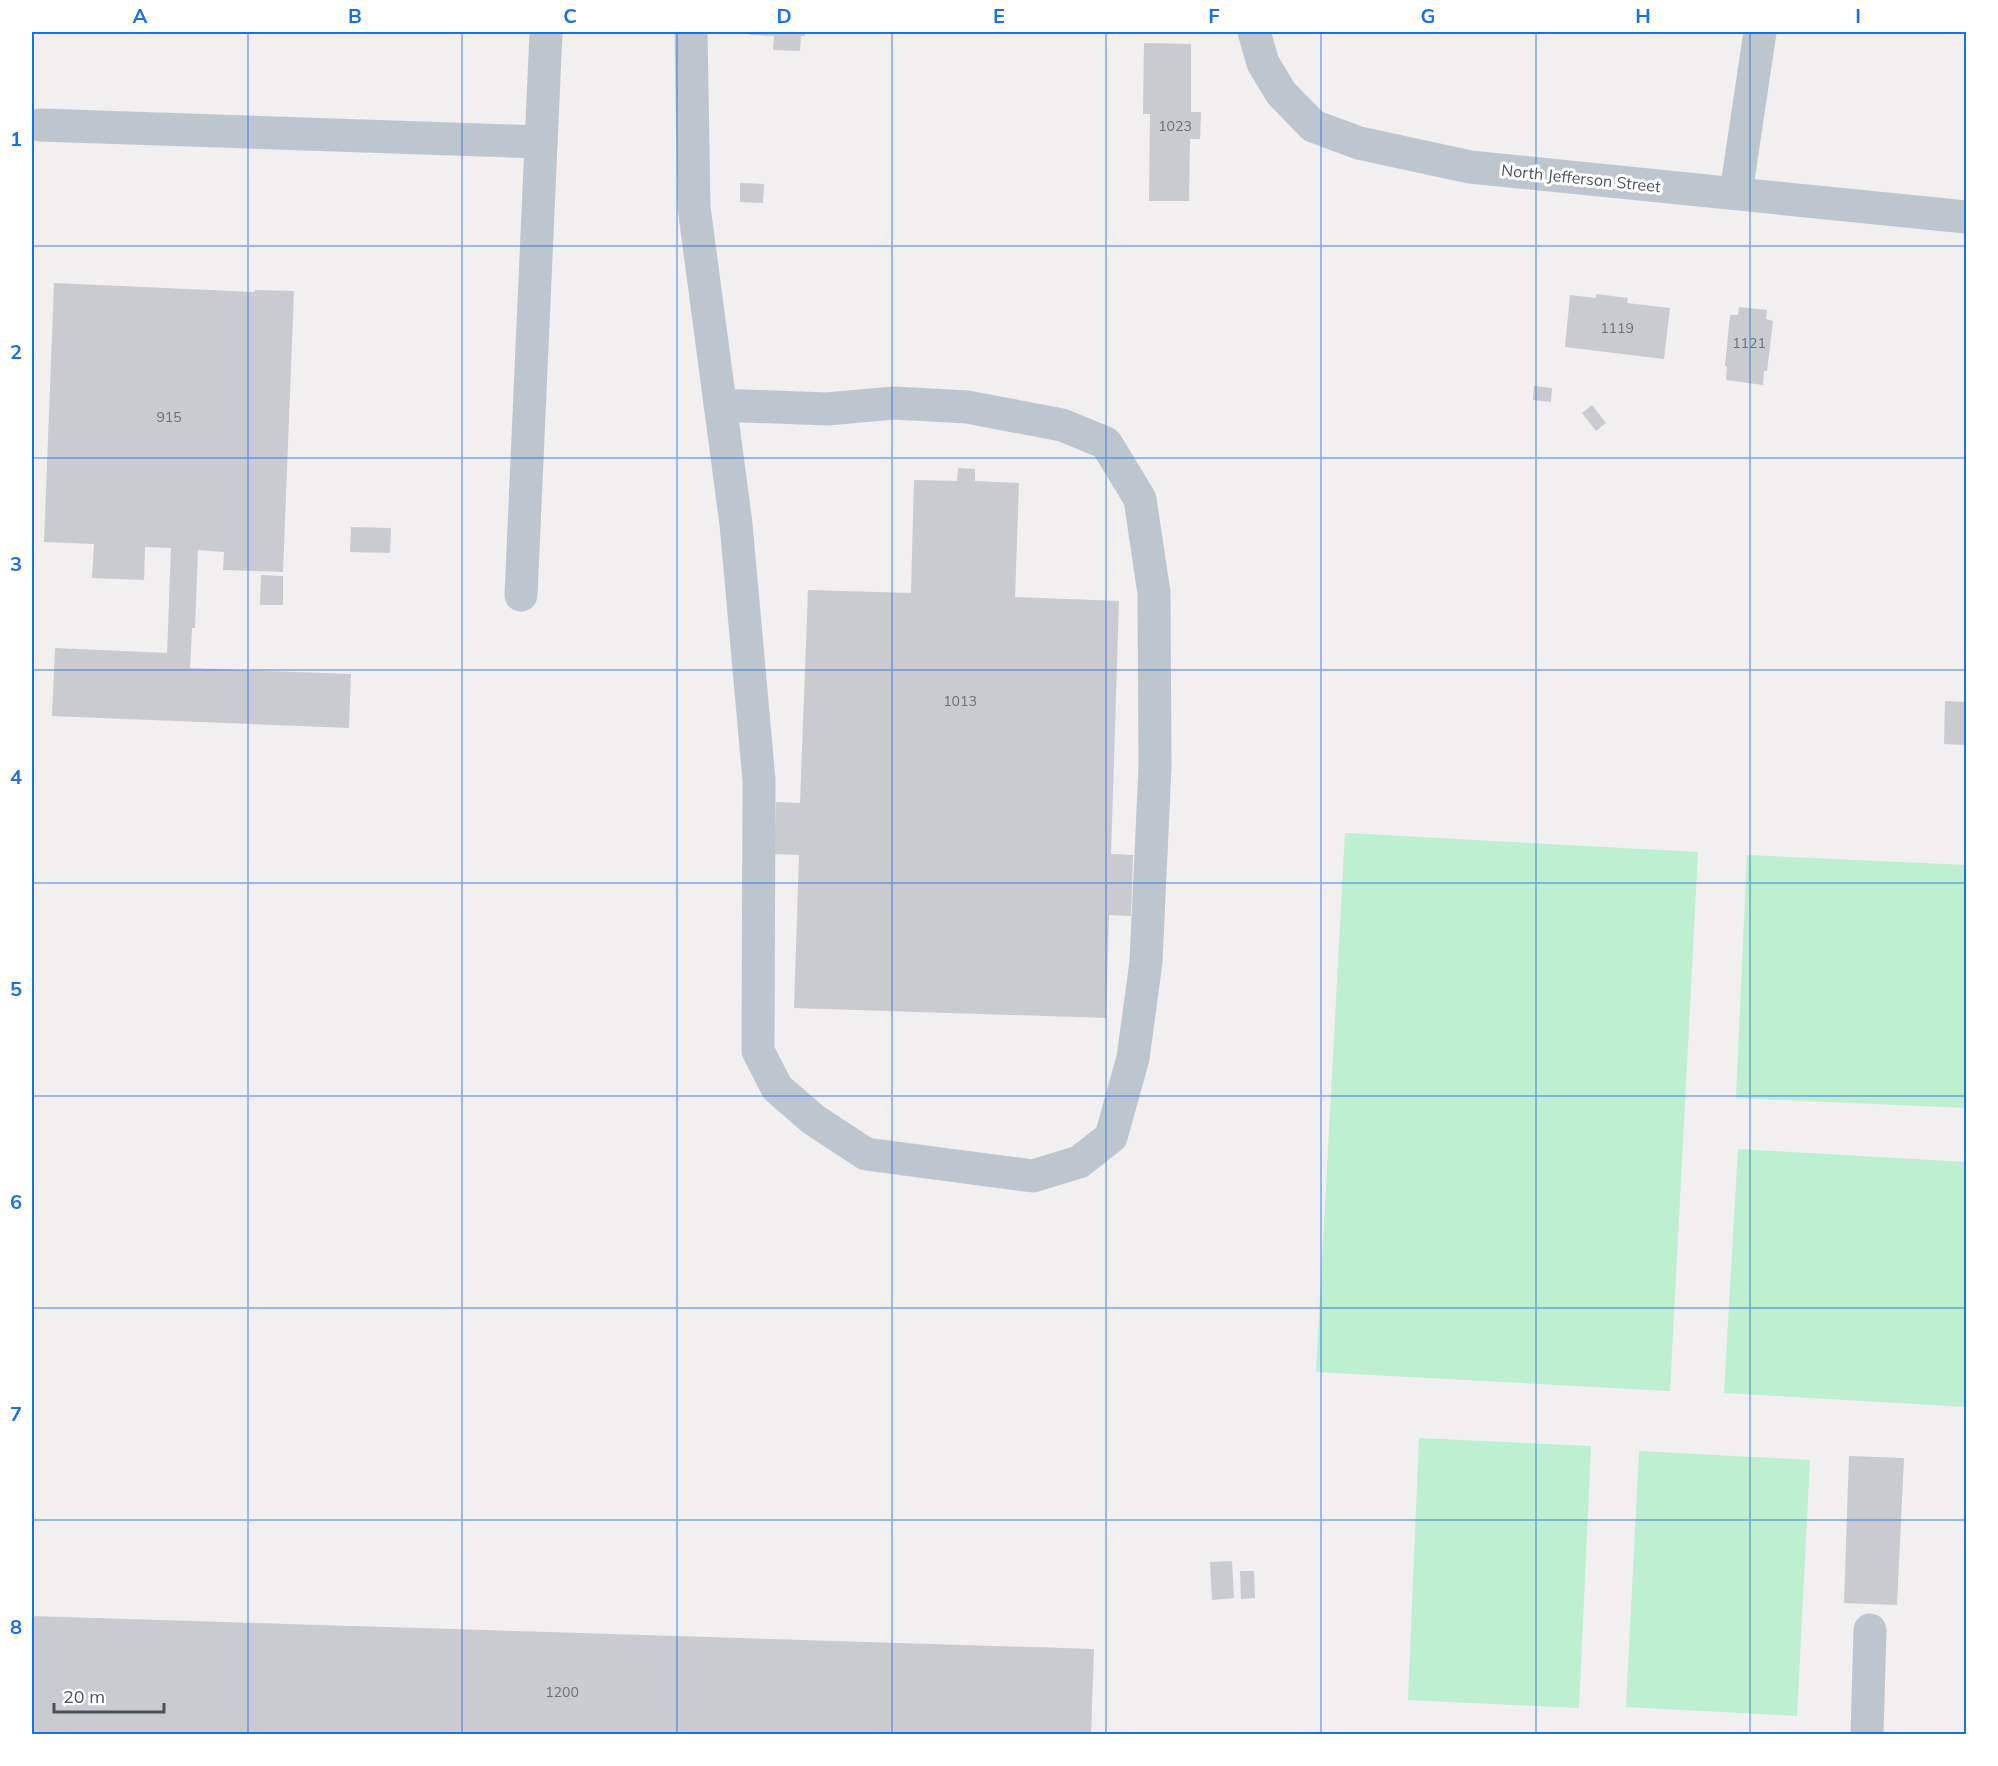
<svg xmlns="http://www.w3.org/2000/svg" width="1998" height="1766" font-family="Mulish,sans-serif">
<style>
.green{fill:#bdefd0}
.building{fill:#c9cbd1}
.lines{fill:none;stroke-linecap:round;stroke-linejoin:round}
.minor{stroke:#bdc6ce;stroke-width:33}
.grid{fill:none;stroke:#1a70e0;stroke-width:1.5;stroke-opacity:0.55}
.labels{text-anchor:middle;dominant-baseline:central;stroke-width:6;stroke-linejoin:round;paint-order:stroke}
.number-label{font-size:14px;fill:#687079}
.street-label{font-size:16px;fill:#47525c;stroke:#fff}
.neatline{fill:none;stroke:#1a70e0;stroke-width:2}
.grid-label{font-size:20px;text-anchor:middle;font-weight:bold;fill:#1a70e0}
</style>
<rect width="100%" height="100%" fill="#f1efef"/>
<g class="green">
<polygon points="1345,833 1698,852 1670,1391 1316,1372"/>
<polygon points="1747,855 1966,865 1966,1108 1736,1098"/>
<polygon points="1738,1149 1966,1162 1966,1407 1724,1393"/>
<polygon points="1419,1438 1591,1446 1579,1708 1408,1700"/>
<polygon points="1639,1451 1810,1460 1797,1716 1626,1707"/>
</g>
<g class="building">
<polygon points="749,32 805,32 805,36 801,36 800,51 773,50 774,36 749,35"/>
<polygon points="1144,43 1191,44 1191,112 1201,112 1200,139 1190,139 1189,201 1149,201 1150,114 1143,114"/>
<polygon points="740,183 764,184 763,203 740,202"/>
<polygon points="54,283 254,292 255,290 294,291 283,572 223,570 224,552 198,550 195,628 192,628 190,668 351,674 349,728 52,716 55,648 167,653 171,548 145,547 144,580 92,578 94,544 44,542"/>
<polygon points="1596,294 1628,298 1627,303 1670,308 1664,359 1565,347 1570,295 1596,298"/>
<polygon points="1739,307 1767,310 1766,319 1773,321 1767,371 1764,371 1763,385 1726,380 1727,367 1725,366 1730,315 1738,315"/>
<polygon points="1534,386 1552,388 1551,402 1533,400"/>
<polygon points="1592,405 1606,423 1596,431 1582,413"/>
<polygon points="958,468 975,469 975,481 1019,483 1015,597 1119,601 1111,854 1133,855 1131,916 1109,915 1106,1018 794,1008 799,855 774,854 776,802 800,803 808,590 911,593 914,480 957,481"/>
<polygon points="351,527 391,528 390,553 350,552"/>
<polygon points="261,575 283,576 283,605 260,605"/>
<polygon points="1945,701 1966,702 1966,745 1944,744"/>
<polygon points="1849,1456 1904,1458 1897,1605 1844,1603"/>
<polygon points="1232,1561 1234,1598 1212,1600 1210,1562"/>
<polygon points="1240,1571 1254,1571 1255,1598 1241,1599"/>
<polygon points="32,1616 1094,1649 1091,1734 32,1734"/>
</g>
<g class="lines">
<g class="minor">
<polyline points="691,32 694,207 736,524 759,780 758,1051 777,1088 814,1120 866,1154 1033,1176 1079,1162 1111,1137 1133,1058 1146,962 1155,767 1154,593 1140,499 1106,443 1062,425 967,407 894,403 827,409 720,405"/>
<polyline points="1254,32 1263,63 1281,93 1313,126 1359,143 1470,167 1966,217"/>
<polyline points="40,125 541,142"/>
<polyline points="1736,193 1760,32"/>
<polyline points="521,595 546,32"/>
<polyline points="1867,1734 1870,1630"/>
</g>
</g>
<path class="grid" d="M248,32v1702M462,32v1702M677,32v1702M892,32v1702M1106,32v1702M1321,32v1702M1536,32v1702M1750,32v1702M32,246h1934M32,458h1934M32,670h1934M32,883h1934M32,1096h1934M32,1308h1934M32,1520h1934"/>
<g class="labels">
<g class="number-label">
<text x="1175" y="126">1023</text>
<text x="1617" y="328">1119</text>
<text x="1749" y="343">1121</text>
<text x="169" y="417">915</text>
<text x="960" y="701">1013</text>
<text x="562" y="1692">1200</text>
</g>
<g class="street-label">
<text transform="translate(1581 178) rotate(6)">North Jefferson Street</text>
</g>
</g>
<rect width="1998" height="1766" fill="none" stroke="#ffffff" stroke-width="66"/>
<path d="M54 1703v9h110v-9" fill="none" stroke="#47525c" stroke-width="3"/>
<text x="63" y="1703" font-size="18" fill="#47525c" stroke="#ffffff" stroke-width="4.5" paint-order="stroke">20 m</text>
<rect x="33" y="33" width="1932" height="1700" class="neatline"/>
<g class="grid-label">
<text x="140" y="23">A</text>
<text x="355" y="23">B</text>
<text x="570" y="23">C</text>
<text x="784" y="23">D</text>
<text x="999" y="23">E</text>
<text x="1214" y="23">F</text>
<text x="1428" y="23">G</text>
<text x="1643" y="23">H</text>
<text x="1858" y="23">I</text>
<text x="16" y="146">1</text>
<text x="16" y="359">2</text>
<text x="16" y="571">3</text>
<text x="16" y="784">4</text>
<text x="16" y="996">5</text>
<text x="16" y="1209">6</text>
<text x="16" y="1421">7</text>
<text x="16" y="1634">8</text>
</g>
</svg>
